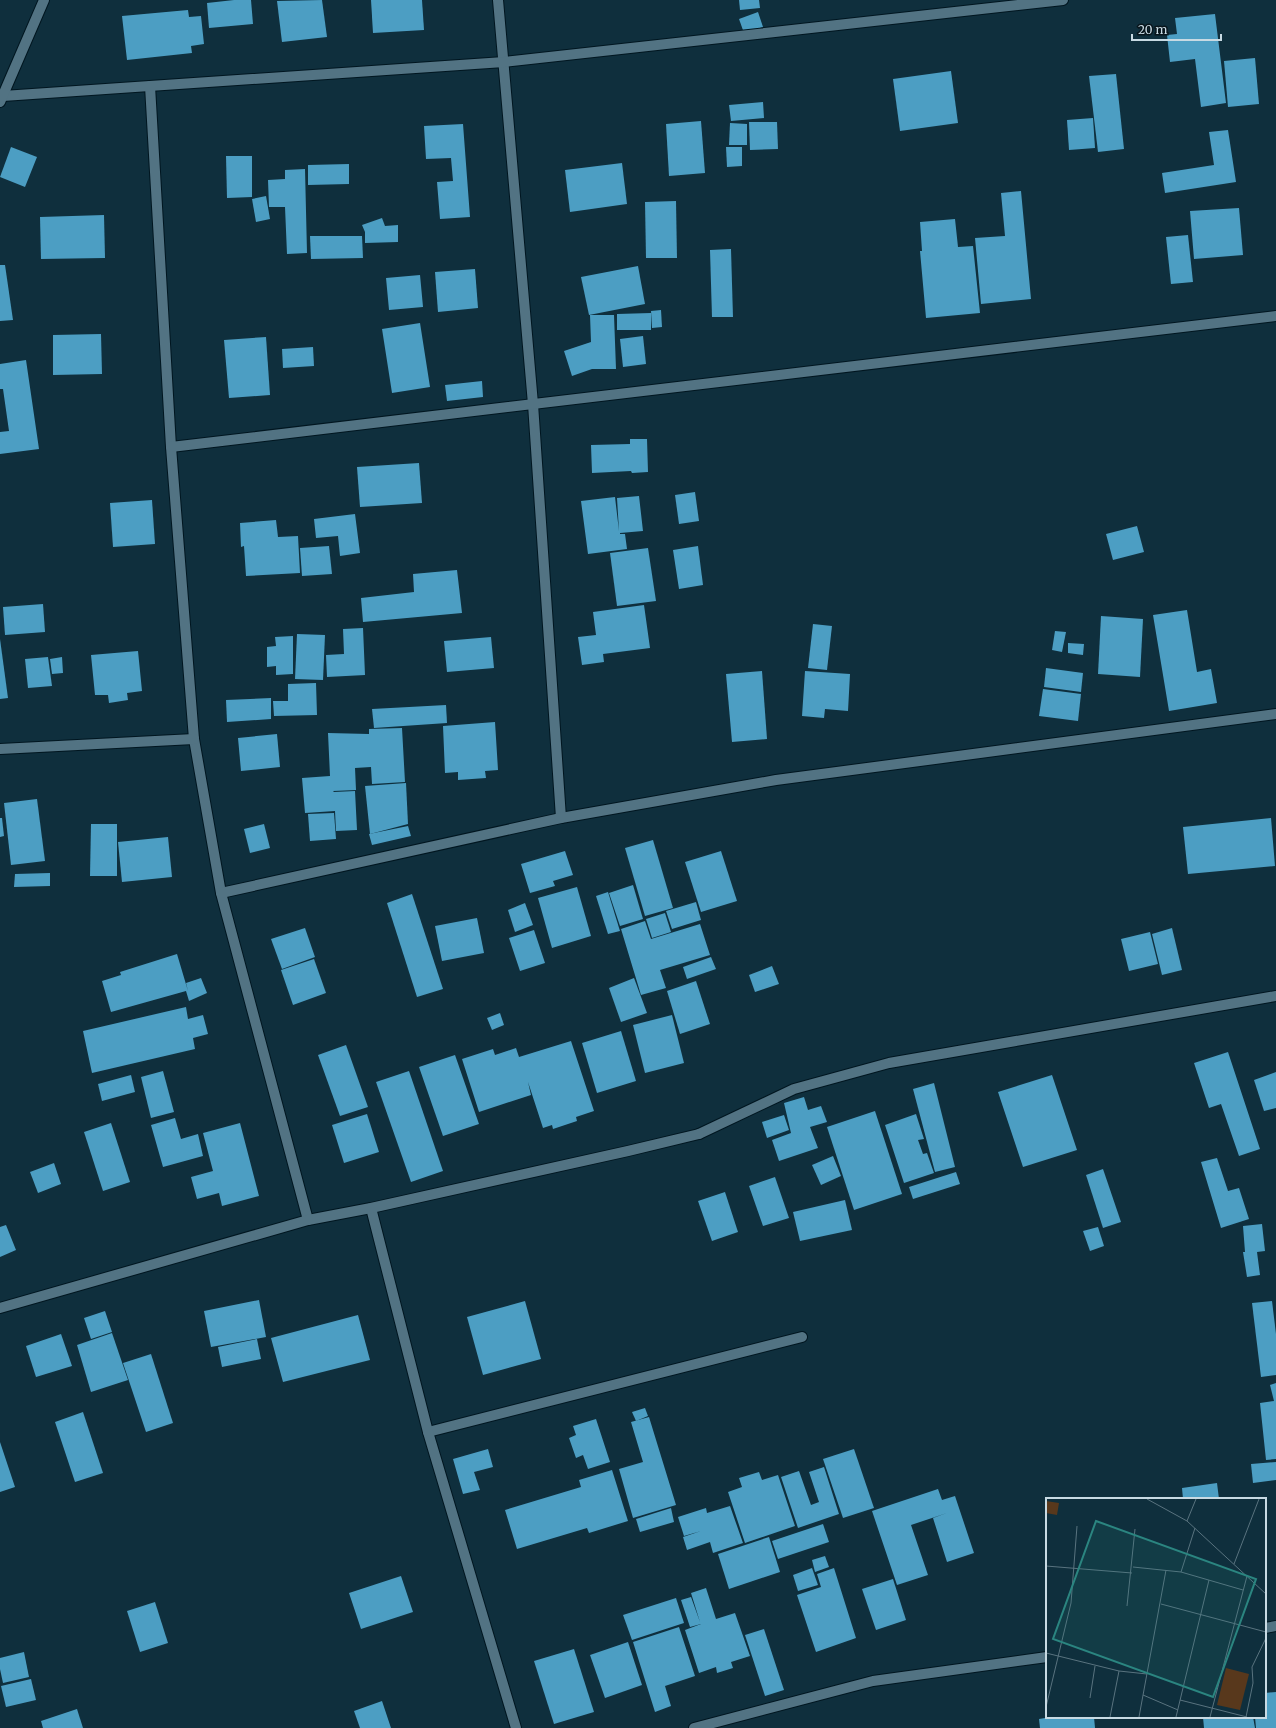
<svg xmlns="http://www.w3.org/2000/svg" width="1276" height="1728" font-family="Merriweather,serif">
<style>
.building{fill:#4c9ec3}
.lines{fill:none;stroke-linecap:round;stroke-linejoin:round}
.service-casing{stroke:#011620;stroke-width:12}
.minor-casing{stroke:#011620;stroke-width:12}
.tertiary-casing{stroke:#011620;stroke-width:12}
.service{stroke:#527383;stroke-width:10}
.minor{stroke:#527383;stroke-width:10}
.tertiary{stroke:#527383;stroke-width:10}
.inset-road{fill:none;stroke:#59737f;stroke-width:1}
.view{fill:#2b8580;fill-opacity:0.15;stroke:#2b8580;stroke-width:2}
.inset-edge{fill:none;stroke:#c8dae3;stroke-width:2}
</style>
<rect width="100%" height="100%" fill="#0f2f3d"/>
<g class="building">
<polygon points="234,0 251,0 253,24 209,28 207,3"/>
<polygon points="322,0 327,37 282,42 277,1"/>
<polygon points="371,0 422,0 424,30 373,33"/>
<polygon points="739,0 759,0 760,8 740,10"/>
<polygon points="188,10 189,17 201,16 204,44 191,46 192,53 127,60 122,16"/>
<polygon points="758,12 763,27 744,33 739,19"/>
<polygon points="1215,14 1226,103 1201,107 1195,59 1170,62 1167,35 1177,34 1175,18"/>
<polygon points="1255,58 1259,104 1228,107 1224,61"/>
<polygon points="951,71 958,123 900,131 893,79"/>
<polygon points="1116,74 1124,149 1098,152 1089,76"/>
<polygon points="763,102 764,118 731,121 729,105"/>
<polygon points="1093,118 1095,148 1069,150 1067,120"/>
<polygon points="701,121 705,173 669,176 666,124"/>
<polygon points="749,122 777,122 778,149 750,150"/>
<polygon points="730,123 747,124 747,145 729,145"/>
<polygon points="463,124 470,217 440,219 437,182 453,181 451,158 426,159 424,126"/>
<polygon points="1228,130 1236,182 1165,193 1162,173 1214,165 1209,132"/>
<polygon points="11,147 37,157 25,187 0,177"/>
<polygon points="726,147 742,147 742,166 727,167"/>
<polygon points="226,156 252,156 252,197 227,198"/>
<polygon points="622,163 627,204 570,212 565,170"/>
<polygon points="349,164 349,184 308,185 308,165"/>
<polygon points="305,169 307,253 287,254 285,207 269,207 268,180 285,179 285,170"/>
<polygon points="1021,191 1031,299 981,304 975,238 1005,236 1001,193"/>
<polygon points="266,196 270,219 256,222 252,199"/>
<polygon points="676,201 677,258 646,258 645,202"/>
<polygon points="1239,208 1243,255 1194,259 1190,211"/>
<polygon points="104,215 105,258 41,259 40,217"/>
<polygon points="382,218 385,226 398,225 398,242 365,243 365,232 362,225"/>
<polygon points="955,219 958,247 973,246 980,313 926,318 920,251 922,251 920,222"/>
<polygon points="1188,235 1193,282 1171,284 1166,237"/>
<polygon points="310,236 362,236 363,258 311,259"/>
<polygon points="731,249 733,317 712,317 710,250"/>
<polygon points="0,265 5,265 13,320 0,321"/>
<polygon points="638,266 645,304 589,315 581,277"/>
<polygon points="475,269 478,308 438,312 435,272"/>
<polygon points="420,275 423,307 389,310 386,278"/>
<polygon points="661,310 662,327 652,328 651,311"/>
<polygon points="651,313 651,330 617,330 617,314"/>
<polygon points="590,315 614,315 616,369 592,369 572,376 564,351 591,342"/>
<polygon points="420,323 430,387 392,393 382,329"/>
<polygon points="101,334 102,374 53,375 53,335"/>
<polygon points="643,336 646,364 623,367 620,339"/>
<polygon points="266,337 270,395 229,398 224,340"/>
<polygon points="313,347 314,366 283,368 282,349"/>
<polygon points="26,360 39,449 0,454 0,432 9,431 3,389 0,389 0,364"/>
<polygon points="482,381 483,397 447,401 445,385"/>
<polygon points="630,439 647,439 648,472 632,473 631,471 592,473 591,445 630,444"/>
<polygon points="419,463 422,503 360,507 357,467"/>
<polygon points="695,492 699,521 679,524 675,495"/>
<polygon points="639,496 643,531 620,533 620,534 625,534 627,549 588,554 581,501 615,497 619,531 617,498"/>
<polygon points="152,500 155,544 113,547 110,503"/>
<polygon points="355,514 360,553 340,556 338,536 316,538 314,519"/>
<polygon points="276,520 278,537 298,536 300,573 246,576 244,546 241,547 240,523"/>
<polygon points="1137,526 1144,552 1113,560 1106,534"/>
<polygon points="329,546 332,574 302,576 300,548"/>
<polygon points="698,546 703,585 679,589 673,550"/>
<polygon points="648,548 656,601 617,606 610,553"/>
<polygon points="457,570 462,613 363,622 361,598 414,592 413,574"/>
<polygon points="43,604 45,632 5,635 3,607"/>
<polygon points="644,605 650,648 603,654 604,662 582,665 578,637 596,635 593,612"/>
<polygon points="1187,610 1197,672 1211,669 1217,703 1169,711 1153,615"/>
<polygon points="1101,616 1143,619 1140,677 1098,674"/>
<polygon points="813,624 832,626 827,670 808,668"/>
<polygon points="363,628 365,675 327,677 326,655 344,654 343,629"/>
<polygon points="1055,631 1066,632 1062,652 1052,650"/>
<polygon points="297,634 325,635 323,680 295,679"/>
<polygon points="293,636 293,674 276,675 276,666 267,667 267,647 276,646 275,637"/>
<polygon points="491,637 494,668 447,672 444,641"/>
<polygon points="0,639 8,698 0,699"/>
<polygon points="1068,643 1084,644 1083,655 1068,653"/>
<polygon points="138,651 142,691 127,693 128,700 109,703 108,695 95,695 91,655"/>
<polygon points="48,657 52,686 28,688 25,659"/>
<polygon points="62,657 63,673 52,674 50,659"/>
<polygon points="1046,668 1083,673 1081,692 1044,687"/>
<polygon points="762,671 767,739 732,742 726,674"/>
<polygon points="805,671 850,674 848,711 825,709 824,718 802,716"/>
<polygon points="316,683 317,715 274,716 273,701 288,701 288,684"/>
<polygon points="1043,689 1081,694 1078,721 1039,716"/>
<polygon points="271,698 271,719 227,722 226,700"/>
<polygon points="446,705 447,723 374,728 372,709"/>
<polygon points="495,722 498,770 485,771 486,778 458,780 458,772 445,773 443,726"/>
<polygon points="402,728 405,782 372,784 371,767 355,768 356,790 333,791 334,792 355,791 357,830 336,831 335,811 305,813 302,778 330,776 328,733 369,734 369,729"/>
<polygon points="277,734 280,767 241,771 238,738"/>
<polygon points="406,783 408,824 370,834 365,786"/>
<polygon points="37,799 45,861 11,865 4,803"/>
<polygon points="334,813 336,839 310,841 308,814"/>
<polygon points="0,818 2,818 4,836 0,837"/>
<polygon points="1271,818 1275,866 1188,874 1183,827"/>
<polygon points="91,824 117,824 117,876 90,876"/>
<polygon points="264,824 270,848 250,853 244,829"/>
<polygon points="408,826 411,836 372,845 369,834"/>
<polygon points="168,837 172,877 122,882 118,842"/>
<polygon points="653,840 673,908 645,916 625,848"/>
<polygon points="565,851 573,875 553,881 555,886 530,893 521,864"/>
<polygon points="721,851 737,901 701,912 685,862"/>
<polygon points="50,873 50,886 14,887 15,874"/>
<polygon points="633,885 643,919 620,926 609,893"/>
<polygon points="577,887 591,936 552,948 538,898"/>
<polygon points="608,892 620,931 608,934 596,896"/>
<polygon points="412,894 443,989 417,997 387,903"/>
<polygon points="696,902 701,920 672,929 666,911"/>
<polygon points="525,903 533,925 515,932 508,910"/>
<polygon points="665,913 671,932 652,938 646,919"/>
<polygon points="477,918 484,953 442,961 435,926"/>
<polygon points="645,921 651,939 700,924 710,955 660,970 666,988 641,995 621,929"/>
<polygon points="305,928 315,957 282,969 271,939"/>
<polygon points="1172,928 1182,970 1162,975 1152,934"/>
<polygon points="534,930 545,963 520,971 509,938"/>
<polygon points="1150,932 1158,964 1129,971 1121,939"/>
<polygon points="177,954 188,991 186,983 201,978 207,993 189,1001 186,991 111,1012 102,981 121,975 120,972"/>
<polygon points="711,957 716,969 687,979 683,967"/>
<polygon points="314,959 326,993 293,1005 281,970"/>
<polygon points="772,966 779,984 755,992 749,975"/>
<polygon points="634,978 647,1013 621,1022 609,988"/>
<polygon points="696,981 710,1024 680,1034 667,991"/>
<polygon points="186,1007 188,1019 203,1015 208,1034 193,1038 195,1049 92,1073 83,1031"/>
<polygon points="500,1013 504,1025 492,1030 487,1018"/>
<polygon points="672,1015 684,1063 645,1073 633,1025"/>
<polygon points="621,1031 636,1081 597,1093 582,1043"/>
<polygon points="571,1041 594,1111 576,1117 577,1121 553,1129 552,1125 543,1128 528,1082 531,1095 479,1112 462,1059 493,1049 495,1055 516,1048 519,1057"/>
<polygon points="346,1045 368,1107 340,1116 318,1055"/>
<polygon points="1228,1052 1260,1149 1239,1156 1221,1104 1209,1108 1194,1063"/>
<polygon points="455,1055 479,1124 443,1136 419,1067"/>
<polygon points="163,1071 174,1112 151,1118 141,1077"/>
<polygon points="409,1071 443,1171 411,1182 376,1082"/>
<polygon points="1276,1072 1276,1108 1264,1111 1254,1080"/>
<polygon points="131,1075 135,1092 102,1101 98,1084"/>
<polygon points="1052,1075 1077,1150 1023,1167 998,1092"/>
<polygon points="934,1083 955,1167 935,1172 913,1089"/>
<polygon points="804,1097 808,1110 821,1106 827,1122 810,1127 818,1148 779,1161 772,1140 791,1133 784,1103"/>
<polygon points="875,1111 902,1194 854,1210 827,1127"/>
<polygon points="367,1114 379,1152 344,1163 332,1125"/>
<polygon points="916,1114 924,1139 918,1140 923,1154 927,1153 934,1173 904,1183 885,1125"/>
<polygon points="784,1115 789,1130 767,1138 762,1122"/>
<polygon points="175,1118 181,1139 198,1134 203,1156 163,1167 151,1125"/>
<polygon points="111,1123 130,1182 103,1191 84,1132"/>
<polygon points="240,1123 259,1196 222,1206 219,1193 197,1199 191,1177 213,1171 203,1133"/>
<polygon points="833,1156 841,1176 821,1185 812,1165"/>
<polygon points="1217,1158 1228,1191 1239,1188 1249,1219 1221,1228 1201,1162"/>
<polygon points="54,1163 61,1184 38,1193 30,1172"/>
<polygon points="1103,1169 1121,1222 1103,1228 1086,1175"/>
<polygon points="956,1172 960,1184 913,1199 909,1187"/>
<polygon points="775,1177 789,1218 763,1226 749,1186"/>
<polygon points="725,1192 738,1232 712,1241 698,1201"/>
<polygon points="845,1200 852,1230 800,1241 793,1212"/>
<polygon points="1262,1224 1265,1251 1257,1252 1260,1275 1247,1277 1243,1252 1245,1252 1243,1226"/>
<polygon points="6,1225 16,1250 0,1257 0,1227"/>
<polygon points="1098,1227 1104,1246 1090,1251 1083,1231"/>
<polygon points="259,1300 266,1337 211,1347 204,1311"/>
<polygon points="525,1301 541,1359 483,1375 467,1317"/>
<polygon points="1272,1301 1276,1334 1276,1375 1261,1377 1252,1303"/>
<polygon points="105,1311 112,1332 91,1339 84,1318"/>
<polygon points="358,1315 370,1360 283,1382 271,1338"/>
<polygon points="112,1333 128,1380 91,1392 77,1345"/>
<polygon points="61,1334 72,1366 36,1377 26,1346"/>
<polygon points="257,1339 261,1359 222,1367 218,1347"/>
<polygon points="151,1354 173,1423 146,1432 123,1363"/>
<polygon points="1276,1383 1276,1459 1266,1460 1260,1403 1274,1401 1270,1385"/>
<polygon points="645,1408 648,1416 636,1421 632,1412"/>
<polygon points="83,1412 103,1473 75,1482 55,1422"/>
<polygon points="649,1417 676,1505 633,1518 619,1469 643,1462 631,1422"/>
<polygon points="596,1419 610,1462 588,1469 583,1455 576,1458 569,1438 576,1435 573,1426"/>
<polygon points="0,1442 15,1487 0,1492"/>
<polygon points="488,1449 493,1467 474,1472 480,1490 463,1494 453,1459"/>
<polygon points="854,1449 874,1508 843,1518 823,1459"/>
<polygon points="1276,1462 1276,1480 1253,1483 1251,1464"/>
<polygon points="824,1467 839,1514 798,1528 781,1477 799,1471 811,1505 819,1502 809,1472"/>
<polygon points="612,1470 628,1521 589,1533 587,1528 517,1549 505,1510 581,1487 579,1480"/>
<polygon points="759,1472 762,1480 778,1475 795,1526 745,1543 728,1492 742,1487 739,1478"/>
<polygon points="1217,1483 1219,1499 1183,1499 1182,1488"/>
<polygon points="938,1489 942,1500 955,1496 974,1553 947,1562 933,1518 947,1513 911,1525 928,1575 897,1585 872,1511"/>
<polygon points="730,1506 743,1543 713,1553 710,1542 687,1550 683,1537 701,1531 684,1536 678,1517 706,1508 707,1513"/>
<polygon points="671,1508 674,1522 640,1532 636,1519"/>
<polygon points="823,1524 829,1542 778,1559 772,1541"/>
<polygon points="769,1537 780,1572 729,1589 718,1554"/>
<polygon points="825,1556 829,1567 815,1572 812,1560"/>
<polygon points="812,1568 818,1585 798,1591 793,1575"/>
<polygon points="834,1568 856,1638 816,1652 797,1595 821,1587 817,1574"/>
<polygon points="401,1576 413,1612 361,1629 349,1593"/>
<polygon points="893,1579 906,1620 876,1630 862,1589"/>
<polygon points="706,1588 716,1619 735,1613 750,1656 731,1662 733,1668 717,1673 716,1667 699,1673 685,1630 701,1624 690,1627 681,1600 691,1597 700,1622 691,1593"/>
<polygon points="676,1598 684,1623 632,1640 623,1615"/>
<polygon points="155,1602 168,1643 140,1652 127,1611"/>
<polygon points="679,1627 695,1676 665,1686 671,1706 655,1712 633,1642"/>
<polygon points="764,1629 784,1690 765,1696 745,1635"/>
<polygon points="628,1642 642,1685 605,1698 590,1655"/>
<polygon points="574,1649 594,1712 554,1724 534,1661"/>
<polygon points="24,1652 29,1677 3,1683 0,1669 0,1658"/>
<polygon points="31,1679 36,1700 6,1707 1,1686"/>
<polygon points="1276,1692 1276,1728 1256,1728 1255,1717 1265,1717 1265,1693"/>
<polygon points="382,1701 391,1728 360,1728 354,1711"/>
<polygon points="77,1709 83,1728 43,1728 41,1721"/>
<polygon points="1051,1717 1094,1717 1095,1728 1040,1728 1039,1719"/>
<polygon points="1203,1717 1253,1717 1255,1728 1204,1728"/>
</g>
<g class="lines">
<g class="service-casing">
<g id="service">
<polyline points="699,1134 794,1089 889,1063 1276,996"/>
<polyline points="428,1432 802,1337"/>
</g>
</g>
<g class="minor-casing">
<g id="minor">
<polyline points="498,0 533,404 561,818"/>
<polyline points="150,86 171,447 194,739 221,893 308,1220"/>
<polyline points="3,96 504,62 1063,0"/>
<polyline points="171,447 1276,316"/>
<polyline points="0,749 194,739"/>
<polyline points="221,893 561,818 776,780 1276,714"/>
<polyline points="371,1208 428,1432 516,1728"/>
<polyline points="0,1308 308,1220 371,1208 628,1151 699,1134"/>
<polyline points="1265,1628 1276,1626"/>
<polyline points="694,1728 873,1681 1047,1657"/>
</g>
</g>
<g class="tertiary-casing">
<polyline id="tertiary" points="0,102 44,0"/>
</g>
<use href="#service" class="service"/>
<use href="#minor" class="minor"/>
<use href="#tertiary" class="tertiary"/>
</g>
<g transform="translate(1046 1498)">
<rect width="220" height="220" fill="#0f2f3d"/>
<path d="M0,3l13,2 -2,12 -11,-2zM180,170l23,6 -9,36 -23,-5z" fill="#58381c"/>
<path class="inset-road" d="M101,1l40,22 79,73M141,23l9,-22M188,66l25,-65M0,68l86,7M87,69l48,5 62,18M135,74l14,-44M115,106l105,28M81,108l8,-77M0,155l73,18 28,3M97,197l35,15M44,200l5,-32M134,202l67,17M0,209l25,-104 6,-77M64,219l9,-46M93,219l27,-147M130,219l33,-137M164,219l37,-141M200,219l7,-34 -1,-16 14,-29"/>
<path class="view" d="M50,23l160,58 -43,118 -160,-58z"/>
<rect width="220" height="220" class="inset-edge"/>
</g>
<path d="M1132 34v6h89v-6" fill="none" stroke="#c8dae3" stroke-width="2"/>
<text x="1138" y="34" font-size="12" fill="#c8dae3" stroke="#08151c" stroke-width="3" paint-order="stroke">20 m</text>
</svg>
